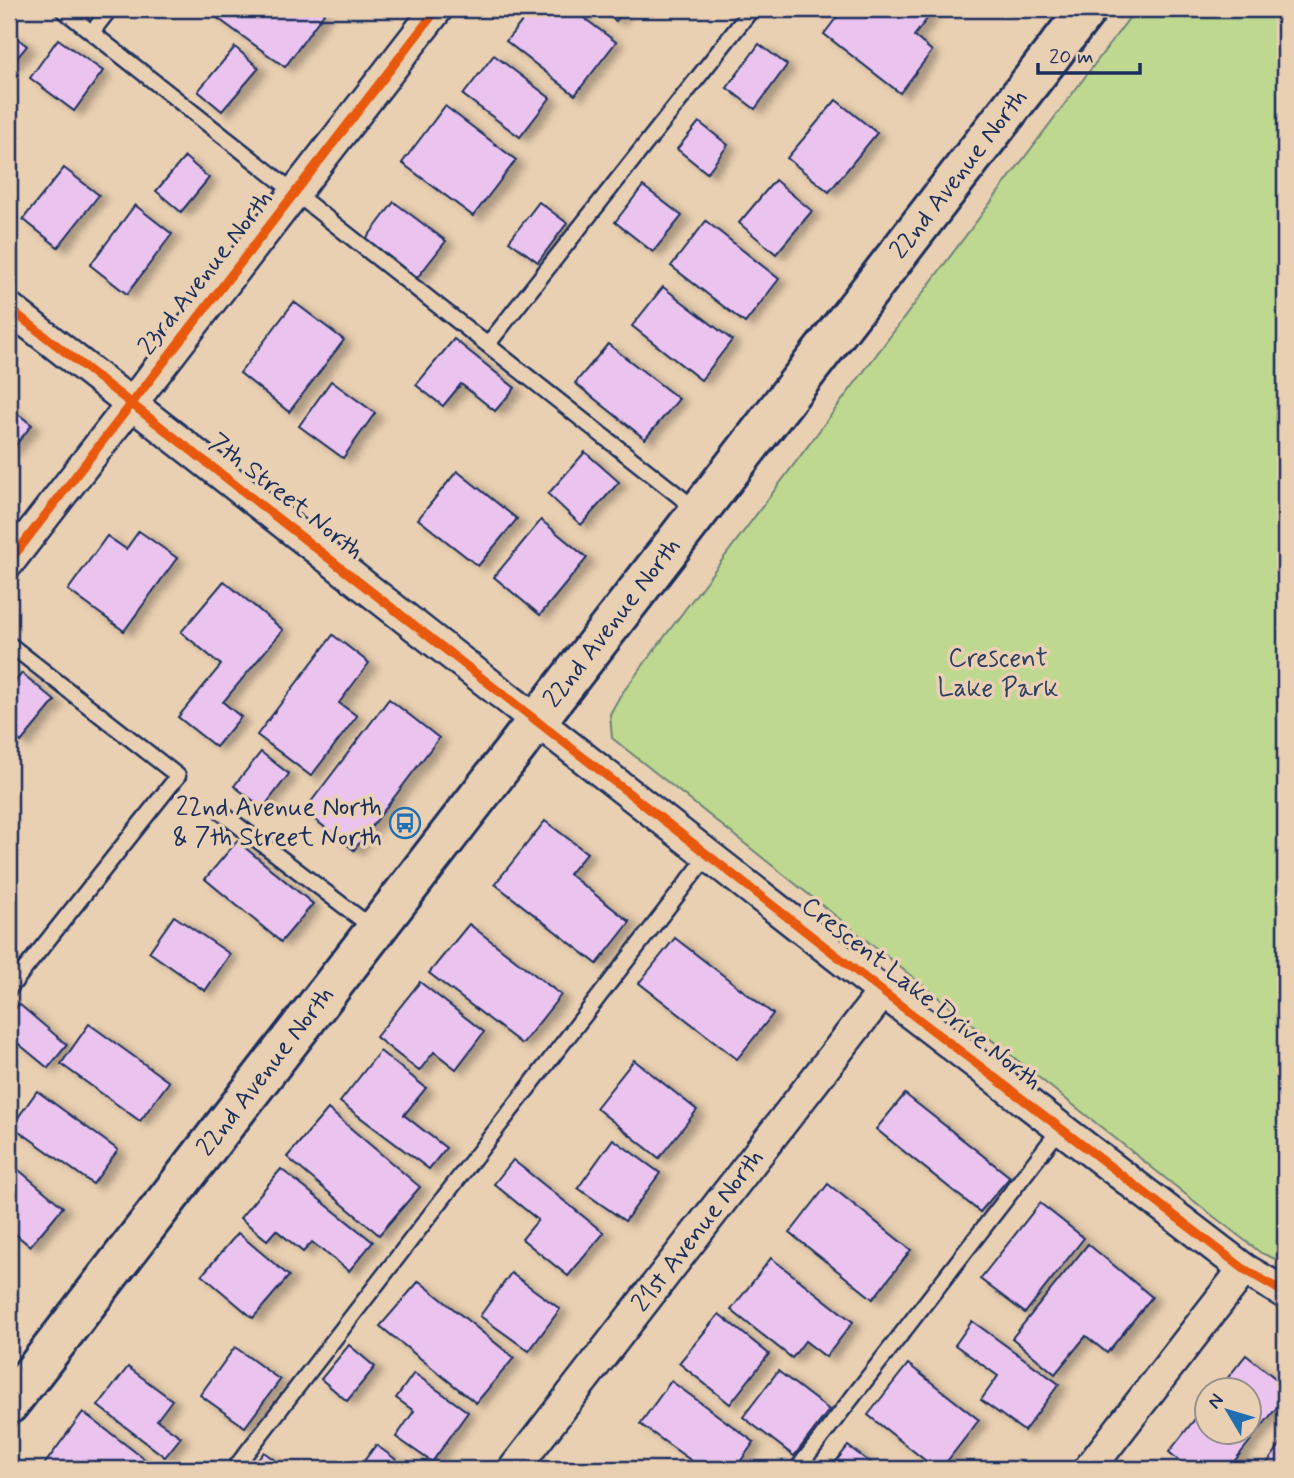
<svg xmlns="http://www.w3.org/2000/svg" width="1294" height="1478" font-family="Mynerve,sans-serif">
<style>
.green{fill:#bed890;stroke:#6c8477;stroke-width:2}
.building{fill:#eac4ef;stroke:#1b2f5e;stroke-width:2;filter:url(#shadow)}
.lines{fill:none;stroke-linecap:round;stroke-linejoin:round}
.service-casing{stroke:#1b2f5e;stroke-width:19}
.minor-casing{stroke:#1b2f5e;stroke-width:35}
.secondary-casing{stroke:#1b2f5e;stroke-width:44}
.service{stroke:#ead0b2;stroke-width:14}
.minor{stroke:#ead0b2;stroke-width:30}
.secondary{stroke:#ead0b2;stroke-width:38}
.cycleway-casing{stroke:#ead0b2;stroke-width:13}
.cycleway{stroke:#e8590c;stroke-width:9}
.labels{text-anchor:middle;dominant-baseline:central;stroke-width:7;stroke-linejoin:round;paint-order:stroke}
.street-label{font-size:26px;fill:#1b2f5e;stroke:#ead0b2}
.park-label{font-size:26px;fill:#2b4063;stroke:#ead0b2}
.poi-label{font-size:26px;fill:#1b2f5e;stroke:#ead0b2;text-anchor:end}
</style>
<defs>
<filter id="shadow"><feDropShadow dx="8" dy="4.5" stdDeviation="3.5" flood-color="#0004"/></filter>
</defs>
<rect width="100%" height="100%" fill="#ead0b2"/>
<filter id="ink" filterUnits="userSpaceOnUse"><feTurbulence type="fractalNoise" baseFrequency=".0143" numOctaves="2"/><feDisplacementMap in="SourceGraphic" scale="14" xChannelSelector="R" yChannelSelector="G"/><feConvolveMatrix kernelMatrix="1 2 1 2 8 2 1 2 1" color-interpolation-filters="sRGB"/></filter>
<g filter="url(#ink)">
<polygon class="green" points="1136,9 1285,9 1285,1263 1261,1253 1204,1209 612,738 610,714 620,696"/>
<g class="building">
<polygon points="216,9 318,9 324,13 285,67 212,14"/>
<polygon points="532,9 572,9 616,42 575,95 506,41"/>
<polygon points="600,9 625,9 616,21"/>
<polygon points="843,9 922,9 930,15 914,36 932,51 900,93 824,34"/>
<polygon points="11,33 27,46 9,68 9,37"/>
<polygon points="58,39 103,71 74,111 30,78"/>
<polygon points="759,44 787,65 755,109 727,88"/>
<polygon points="235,47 259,68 222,111 198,91"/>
<polygon points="494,55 550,98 520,137 463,95"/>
<polygon points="836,100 877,133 829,192 787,158"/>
<polygon points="445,106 516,160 473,216 402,163"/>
<polygon points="699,122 728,145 707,173 677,149"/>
<polygon points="185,157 209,178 181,212 156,191"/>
<polygon points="64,168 99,195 58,247 23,219"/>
<polygon points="775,180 812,211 776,254 739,223"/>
<polygon points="643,186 682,216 653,252 615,222"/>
<polygon points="394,202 446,241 417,278 366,239"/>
<polygon points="539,202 567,223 538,262 509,241"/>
<polygon points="135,205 172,234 127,294 90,265"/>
<polygon points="706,221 779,279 745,323 671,266"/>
<polygon points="663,287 732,340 701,380 632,326"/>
<polygon points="294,302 344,340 289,412 240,373"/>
<polygon points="454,339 515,388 495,411 461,384 443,406 416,385"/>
<polygon points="608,344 679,399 645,439 575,383"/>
<polygon points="331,381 375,413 343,458 299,426"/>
<polygon points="9,407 32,425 9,453"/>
<polygon points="585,452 619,482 581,525 548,494"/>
<polygon points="457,471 517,519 478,566 418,519"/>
<polygon points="541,520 587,558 540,615 494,577"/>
<polygon points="139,531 177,558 124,631 68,590 107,536 126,549"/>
<polygon points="224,581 283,630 223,702 241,717 216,747 178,717 221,665 181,632"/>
<polygon points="333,635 369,663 339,703 357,716 311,776 257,735"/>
<polygon points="22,673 55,701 21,742 9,732 9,689"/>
<polygon points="389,699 439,738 354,850 304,811"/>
<polygon points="261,752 289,774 263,808 234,786"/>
<polygon points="545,821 587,853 569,874 630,922 597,964 495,884"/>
<polygon points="237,841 313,904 281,942 205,879"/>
<polygon points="174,916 230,954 205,991 149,952"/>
<polygon points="469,924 561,995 522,1044 429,973"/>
<polygon points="675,938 773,1014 737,1059 639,983"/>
<polygon points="420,982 484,1032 456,1069 434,1052 419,1071 376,1037"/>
<polygon points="19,1004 67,1045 48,1068 9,1036 9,1016"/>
<polygon points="89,1024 169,1082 140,1121 61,1064"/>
<polygon points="380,1051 426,1088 404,1115 446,1148 429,1169 340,1102"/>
<polygon points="634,1060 697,1110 659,1158 596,1108"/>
<polygon points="37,1091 118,1150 93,1184 12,1126"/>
<polygon points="905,1094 1010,1177 980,1212 876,1129"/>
<polygon points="328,1109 420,1187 379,1235 287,1157"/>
<polygon points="613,1139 660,1173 625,1221 578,1188"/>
<polygon points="513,1160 604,1233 568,1276 522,1239 538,1220 494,1184"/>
<polygon points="14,1166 63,1207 30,1246 9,1229 9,1173"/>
<polygon points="281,1169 373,1242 349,1271 312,1242 303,1252 276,1230 267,1240 240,1218"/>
<polygon points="828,1184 911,1250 873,1299 790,1233"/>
<polygon points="1040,1203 1084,1238 1025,1313 980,1279"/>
<polygon points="238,1233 289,1276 253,1318 202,1275"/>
<polygon points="1088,1244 1152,1297 1107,1353 1086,1336 1055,1374 1012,1338"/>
<polygon points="771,1258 853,1322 826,1357 805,1341 792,1358 731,1310"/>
<polygon points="511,1273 560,1309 529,1351 480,1316"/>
<polygon points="419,1281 514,1358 476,1403 380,1326"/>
<polygon points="719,1314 769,1354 730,1404 679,1363"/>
<polygon points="972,1321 1059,1384 1024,1431 981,1400 998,1376 955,1345"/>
<polygon points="349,1345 375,1367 347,1401 321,1379"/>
<polygon points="235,1347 280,1380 245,1427 200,1395"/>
<polygon points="1246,1355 1285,1386 1285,1397 1228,1469 1189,1469 1169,1452 1206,1405 1206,1432 1248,1432 1248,1390 1218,1390"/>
<polygon points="908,1364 979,1420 941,1469 936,1469 868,1415"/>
<polygon points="128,1367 172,1400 157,1420 181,1437 165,1457 98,1406"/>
<polygon points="778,1371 829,1410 794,1456 743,1417"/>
<polygon points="414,1373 468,1412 432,1462 396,1437 414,1411 396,1398"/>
<polygon points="671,1381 754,1442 735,1469 703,1469 640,1424"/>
<polygon points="83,1412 151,1464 147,1469 50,1469 44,1465"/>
<polygon points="1285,1438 1285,1469 1263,1469"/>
<polygon points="376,1445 409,1469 358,1469"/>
<polygon points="848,1446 879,1469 830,1469"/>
<polygon points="264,1452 286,1469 251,1469"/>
</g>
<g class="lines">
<g class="service-casing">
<g id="service">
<polyline points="62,9 698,511"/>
<polyline points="92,32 110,9"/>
<polyline points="488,344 752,9"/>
<polyline points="9,644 178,776 9,989"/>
<polyline points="223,814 374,929"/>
<polyline points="234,1469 709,854"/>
<polyline points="797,1469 1060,1129"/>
</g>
</g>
<g class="minor-casing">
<g id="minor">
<polyline points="9,308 883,992 1244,1269 1285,1293"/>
<polyline points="9,562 437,9"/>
<path id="s1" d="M514,1469l369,-477"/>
<polyline points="1089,1469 1244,1269"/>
</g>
</g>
<g class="secondary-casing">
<g id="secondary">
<path id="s2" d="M9,1404l1078,-1395"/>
</g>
</g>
<use href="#service" class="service"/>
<use href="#minor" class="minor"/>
<use href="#secondary" class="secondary"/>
<g class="cycleway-casing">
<g id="cycleway">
<polyline points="9,308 883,992 1244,1269 1285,1293"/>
<polyline points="9,562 437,9"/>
</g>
</g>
<use href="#cycleway" class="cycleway"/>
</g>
</g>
<defs>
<g id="bus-ring" transform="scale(1.575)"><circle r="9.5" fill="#ead0b2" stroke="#1f6fb2" stroke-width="1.5"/><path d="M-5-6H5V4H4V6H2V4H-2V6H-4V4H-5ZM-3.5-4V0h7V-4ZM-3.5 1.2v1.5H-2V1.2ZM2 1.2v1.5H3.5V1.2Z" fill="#1f6fb2"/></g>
</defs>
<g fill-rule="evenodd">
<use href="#bus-ring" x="405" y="823"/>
</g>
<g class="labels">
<g class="street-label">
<text stroke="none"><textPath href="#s2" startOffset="1554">22nd Avenue North</textPath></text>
<text transform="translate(206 273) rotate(-52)">23rd Avenue North</text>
<text transform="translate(286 497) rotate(38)">7th Street North</text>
<text stroke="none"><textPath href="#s2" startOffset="987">22nd Avenue North</textPath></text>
<text transform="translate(921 994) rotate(38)">Crescent Lake Drive North</text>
<text stroke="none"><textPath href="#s2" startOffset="420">22nd Avenue North</textPath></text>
<text stroke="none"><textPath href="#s1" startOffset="301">21st Avenue North</textPath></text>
</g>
<g class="park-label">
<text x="998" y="659">Crescent<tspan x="998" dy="30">Lake Park</tspan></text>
</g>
<g class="poi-label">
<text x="382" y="808">22nd Avenue North<tspan x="382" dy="30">&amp; 7th Street North</tspan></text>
</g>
</g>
<rect width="1294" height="1478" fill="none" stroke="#ead0b2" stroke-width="35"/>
<rect x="18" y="18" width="1259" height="1443" fill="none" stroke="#1b2f5e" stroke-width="2.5" filter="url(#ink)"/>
<g transform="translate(1228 1411) rotate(308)"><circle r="33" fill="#ead0b2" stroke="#979090" stroke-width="2"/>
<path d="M0-5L12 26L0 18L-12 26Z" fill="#1f6fb2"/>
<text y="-10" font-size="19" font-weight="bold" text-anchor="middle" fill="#1b2f5e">N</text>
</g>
<path d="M1038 63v10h102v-10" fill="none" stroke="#1b2f5e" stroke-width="3.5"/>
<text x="1049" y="63" font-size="21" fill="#1b2f5e" stroke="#ead0b2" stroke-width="5" paint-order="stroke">20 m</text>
</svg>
